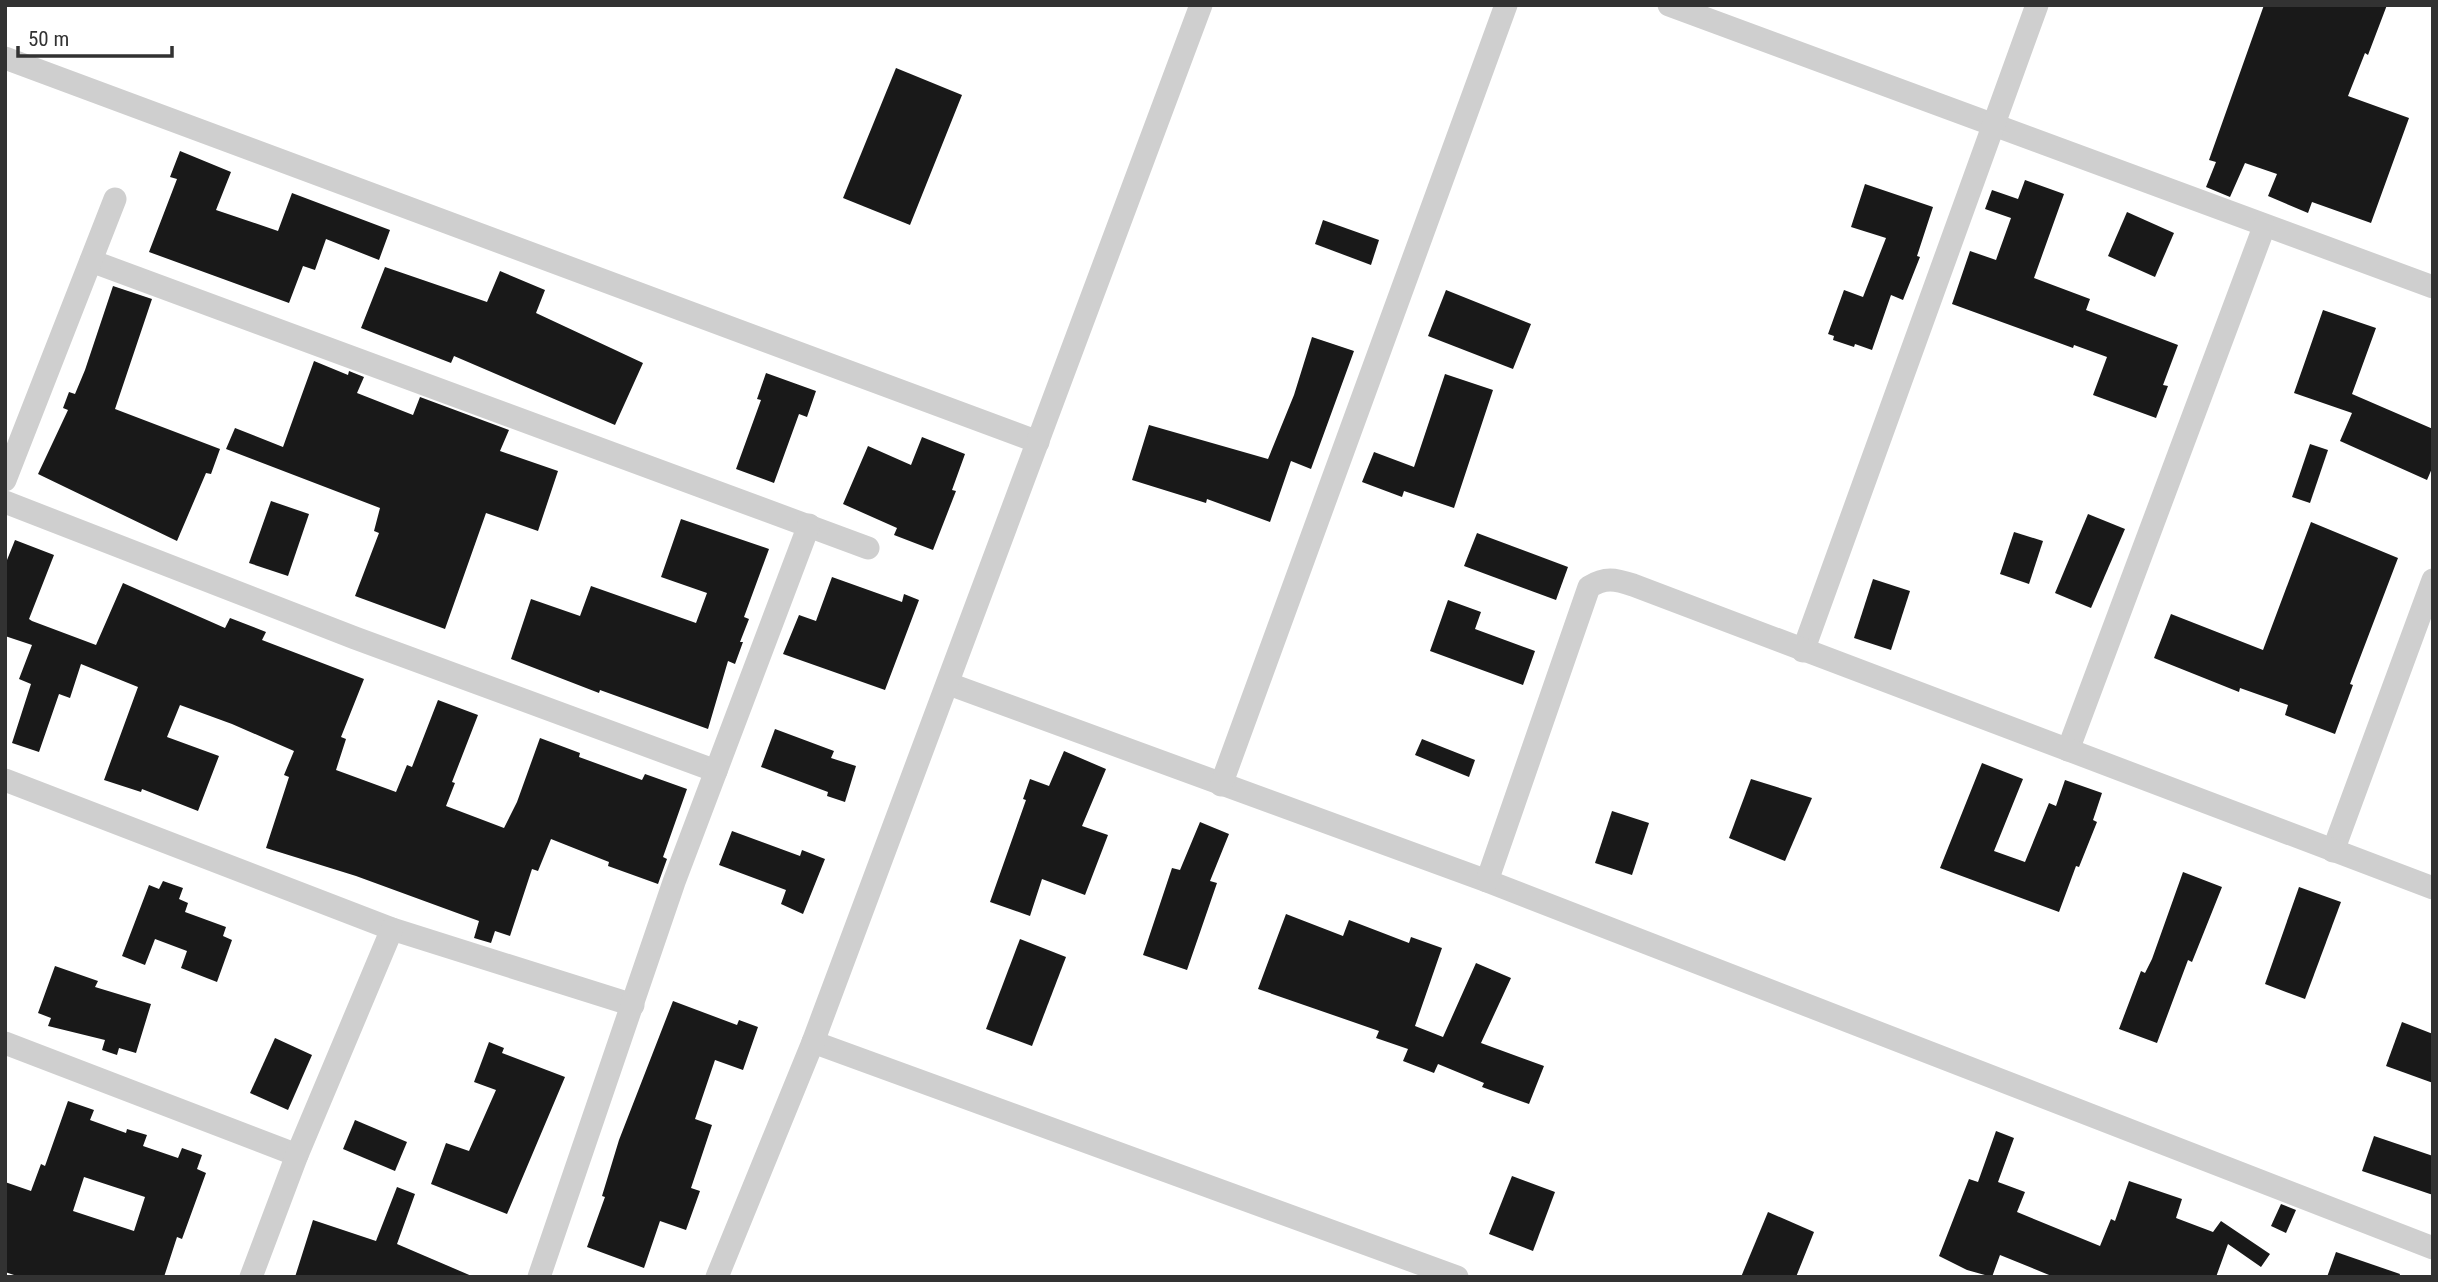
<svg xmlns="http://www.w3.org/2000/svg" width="2438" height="1282" font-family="'Roboto Condensed',sans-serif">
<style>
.building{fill:#191919;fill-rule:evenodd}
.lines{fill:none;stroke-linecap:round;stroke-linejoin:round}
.street{stroke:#cfcfcf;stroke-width:23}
</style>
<rect width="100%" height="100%" fill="#fff"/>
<g class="building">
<polygon points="2264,5 2387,5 2368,55 2365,53 2348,96 2409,118 2371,223 2312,202 2308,213 2268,196 2277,174 2245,163 2230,197 2206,187 2216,162 2209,160"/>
<polygon points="896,68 962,95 910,225 843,198"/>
<polygon points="180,151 231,172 216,210 278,231 292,193 390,230 379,260 326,239 315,270 303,266 289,303 149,252 177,179 170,177"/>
<polygon points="2025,180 2064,194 2034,278 2090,299 2086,310 2178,345 2163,385 2168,386 2156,418 2093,395 2107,357 2074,345 2073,348 1952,304 1970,251 1996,260 2011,218 1985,209 1992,190 2018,199"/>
<polygon points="1865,184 1933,207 1917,256 1920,257 1903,300 1891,295 1872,350 1855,344 1854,347 1833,340 1834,336 1828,334 1844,290 1863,297 1886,238 1851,227"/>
<polygon points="2127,212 2174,233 2155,277 2108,256"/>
<polygon points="1323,220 1379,240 1371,265 1315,244"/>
<polygon points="385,267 487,302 500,271 545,290 536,313 643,363 615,425 454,356 451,363 361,328"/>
<polygon points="113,286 152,299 115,409 220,449 211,474 206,473 177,541 38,474 68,410 63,408 69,392 75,394 85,370"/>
<polygon points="1446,290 1531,324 1513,369 1428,336"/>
<polygon points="2323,310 2376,328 2352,394 2433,429 2433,466 2427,480 2340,441 2352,413 2294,393"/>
<polygon points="1312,337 1354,351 1311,469 1291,461 1270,522 1207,499 1206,503 1132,480 1149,425 1268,459 1294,395"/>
<polygon points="314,361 348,375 349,371 364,377 357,393 413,415 420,397 509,430 500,451 558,471 538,531 486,513 445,629 355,596 379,533 374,531 380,508 226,449 235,428 283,447"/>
<polygon points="766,373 816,391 807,417 799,414 774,483 736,469 761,400 757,399"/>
<polygon points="1445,374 1493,390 1454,508 1404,491 1402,497 1362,482 1374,452 1414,467"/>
<polygon points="922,437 965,454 952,490 956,491 933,550 894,535 897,528 843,504 868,446 911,465"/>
<polygon points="2310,444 2328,450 2310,503 2292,497"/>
<polygon points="271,501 309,514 288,576 249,563"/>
<polygon points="2088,514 2125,529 2091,608 2055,593"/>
<polygon points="681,519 769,549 744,617 749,619 740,642 743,642 735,664 728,661 708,729 600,690 599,693 511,659 531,599 580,616 591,586 696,623 707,593 661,577"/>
<polygon points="2311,522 2398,558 2350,684 2353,685 2335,734 2285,715 2288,705 2240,688 2239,692 2154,658 2171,614 2263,650"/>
<polygon points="2014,532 2043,541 2029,584 2000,574"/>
<polygon points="1477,533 1568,567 1556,600 1464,566"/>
<polygon points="15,540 54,555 29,619 32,621 96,645 123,583 225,628 230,618 266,632 262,640 364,679 341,737 346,739 336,770 396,792 407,765 412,767 438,700 478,715 452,782 455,783 446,806 504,828 517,802 540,738 580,753 579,757 642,780 645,774 687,789 663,857 667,859 658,884 608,866 609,862 551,839 538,871 532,869 510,936 495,931 491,943 474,938 479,921 356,876 266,848 289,777 284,775 294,751 232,724 180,705 167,737 219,756 198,811 142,789 141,792 104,780 138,687 81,664 70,698 59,694 39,752 12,743 31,684 19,679 32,645 5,636 5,565"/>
<polygon points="832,577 902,602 904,594 919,600 885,690 783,654 799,615 816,621"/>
<polygon points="1873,579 1910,591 1891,650 1854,638"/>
<polygon points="1448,600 1481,612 1475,629 1535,651 1523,685 1430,651"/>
<polygon points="775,729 834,751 831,758 856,766 845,802 827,796 828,792 761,767"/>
<polygon points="1422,739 1475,760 1469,777 1415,755"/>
<polygon points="1064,751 1106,769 1082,826 1108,835 1085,895 1042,879 1030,916 990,902 1026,800 1023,799 1030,779 1049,786"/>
<polygon points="1982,763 2023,779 1994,851 2025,862 2049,803 2056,806 2065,780 2102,793 2093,820 2097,822 2079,867 2076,866 2059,912 1940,868"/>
<polygon points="1751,779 1812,798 1785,861 1729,838"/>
<polygon points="1612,811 1649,823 1632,875 1595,863"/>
<polygon points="1200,822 1229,834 1210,881 1217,883 1187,970 1143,955 1172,868 1180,870"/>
<polygon points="732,831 800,856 802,850 825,859 803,914 781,904 786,890 719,865"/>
<polygon points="2183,872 2222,887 2192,962 2188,960 2157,1043 2119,1029 2141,971 2145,973 2152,959"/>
<polygon points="163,881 183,888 179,899 188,903 185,912 226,927 223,936 232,940 217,982 181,968 187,951 155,939 145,965 122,956 149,885 159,889"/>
<polygon points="2299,887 2341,902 2305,999 2265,984"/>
<polygon points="1286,914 1343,936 1349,920 1409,943 1411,937 1442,948 1415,1026 1443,1037 1476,963 1511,978 1481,1043 1544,1066 1529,1104 1482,1087 1484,1083 1438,1064 1434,1073 1403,1061 1408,1049 1376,1038 1379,1031 1258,989"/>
<polygon points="1020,939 1066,957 1032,1046 986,1029"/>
<polygon points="55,966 98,981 95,987 151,1004 136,1053 119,1048 117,1055 102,1050 105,1040 48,1026 51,1018 38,1013"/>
<polygon points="673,1001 737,1025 739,1020 758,1027 743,1070 715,1060 695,1119 712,1125 691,1188 700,1191 686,1230 660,1221 644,1268 587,1247 605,1197 602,1196 619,1140"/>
<polygon points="2402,1022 2433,1034 2433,1083 2386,1066"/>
<polygon points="275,1038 312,1055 288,1110 250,1093"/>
<polygon points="489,1042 504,1048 502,1053 565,1077 507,1214 431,1184 446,1143 469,1151 496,1090 474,1082"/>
<path d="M68,1101l26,9 -4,10 36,13 1,-4 20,6 -4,11 35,12 4,-10 20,7 -5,14 9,4 -24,66 -5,-2 -13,40h-144l-15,-5v-90l26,9 10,-27 4,2zM84,1177l61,20 -11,34 -61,-20z"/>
<polygon points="355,1120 407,1142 395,1171 343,1149"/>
<polygon points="1996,1131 2014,1138 1998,1182 2025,1192 2017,1212 2100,1246 2111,1219 2115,1221 2129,1181 2182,1199 2176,1218 2213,1232 2221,1221 2270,1254 2261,1267 2228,1244 2216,1277 2054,1277 2000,1255 1992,1277 1967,1270 1939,1256 1969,1179 1978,1182"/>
<polygon points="2374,1136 2433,1156 2433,1195 2362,1171"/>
<polygon points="1512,1176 1555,1192 1533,1251 1489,1234"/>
<polygon points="397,1187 415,1194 397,1244 474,1277 295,1277 313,1220 376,1241"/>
<polygon points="2281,1204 2296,1210 2286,1233 2271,1226"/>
<polygon points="1768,1212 1814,1232 1796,1277 1741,1277"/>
<polygon points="2336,1252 2400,1274 2399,1277 2327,1277"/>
</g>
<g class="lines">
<g class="street">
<polyline points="1669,5 2433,287"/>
<polyline points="5,58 1038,442"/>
<polyline points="91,261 868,548"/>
<polyline points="5,480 115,199"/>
<polyline points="5,502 355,638 716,771"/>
<polyline points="1803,651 2037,5"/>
<polyline points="949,684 1487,881 2433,1248"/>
<polyline points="2068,750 2264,227"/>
<polyline points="5,780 392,929 633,1005"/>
<polyline points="1221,785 1506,5"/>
<polyline points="2333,851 2433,580"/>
<path d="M1487,881l102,-294c16,-10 26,-8 44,-2l800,303"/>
<polyline points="813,1042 1457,1277"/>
<polyline points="5,1043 297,1155"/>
<polyline points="251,1277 297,1155 392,929"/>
<polyline points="539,1277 674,882 809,525"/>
<polyline points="717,1277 813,1042 1201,5"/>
</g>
</g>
<rect width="2438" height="1282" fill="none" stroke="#323232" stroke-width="14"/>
<path d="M18 46v10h154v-10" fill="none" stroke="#323232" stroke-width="3.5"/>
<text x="28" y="46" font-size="21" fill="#323232" stroke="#ffffff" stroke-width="5" paint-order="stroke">50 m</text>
</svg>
